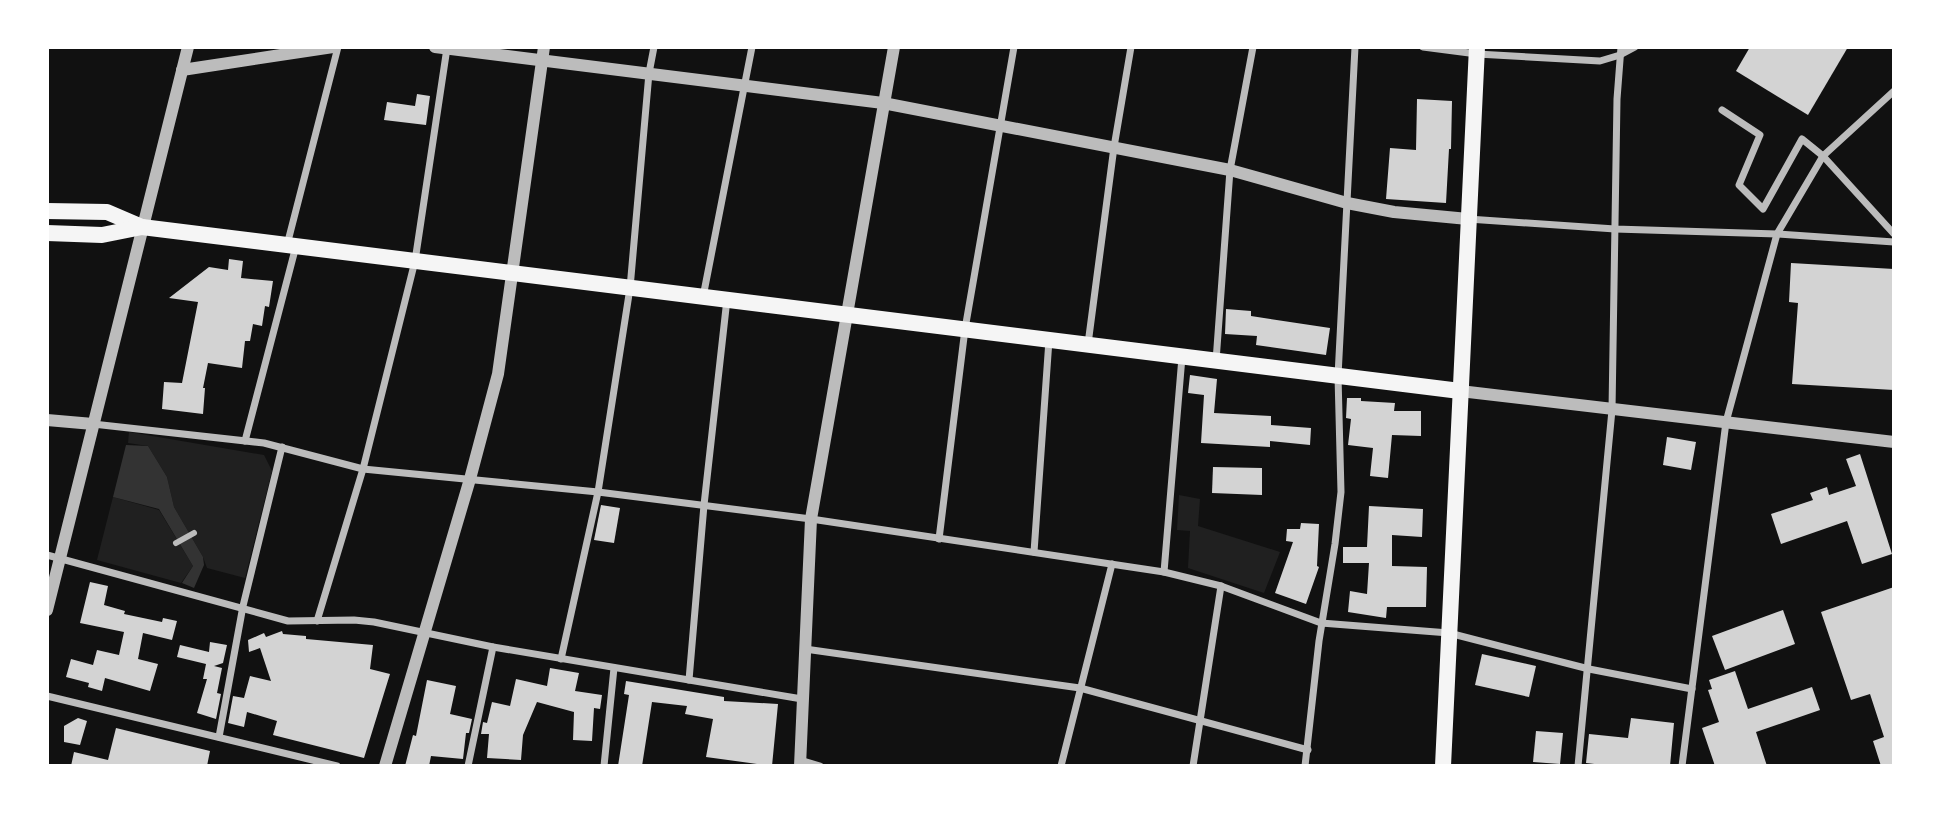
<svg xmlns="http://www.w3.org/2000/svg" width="1941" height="813" font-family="Lato,sans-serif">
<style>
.green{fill:#202020}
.water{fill:#333}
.building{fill:#d3d3d3}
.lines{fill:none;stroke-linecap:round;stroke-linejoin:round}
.pedestrian{stroke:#bcbcbc;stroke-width:6}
.minor{stroke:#bcbcbc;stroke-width:7}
.tertiary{stroke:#bcbcbc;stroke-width:12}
.trunk{stroke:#f5f5f5;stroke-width:16}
</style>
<rect width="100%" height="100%" fill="#111"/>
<g class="green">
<polygon points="129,432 264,455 272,471 245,578 207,568 203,557 174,507 167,477 148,446 128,443"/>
<polygon points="1179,495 1200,499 1198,526 1280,552 1264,593 1188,568 1190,531 1177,530"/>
<polygon points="113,497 159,510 193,566 181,583 97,560"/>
</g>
<polygon class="water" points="126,445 148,446 167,477 174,507 203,557 204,565 194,588 182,583 193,566 159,509 113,497"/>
<g class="building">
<polygon points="1750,47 1848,47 1808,115 1736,71"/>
<polygon points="417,94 430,96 426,125 384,120 387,102 415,106"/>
<polygon points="1417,99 1452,101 1451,149 1449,149 1446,203 1386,199 1390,148 1416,150"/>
<polygon points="229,259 243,261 241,278 273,281 269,307 265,306 262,326 253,324 250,341 245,341 242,368 208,363 203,388 205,388 203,414 162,409 164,382 182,383 198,302 169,298 209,267 228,270"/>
<polygon points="1791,263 1894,269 1894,390 1792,384 1798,303 1789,302"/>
<polygon points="1226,309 1251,311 1251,316 1330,328 1326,355 1256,345 1257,336 1225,334"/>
<polygon points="1190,375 1217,379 1214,413 1271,416 1271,425 1311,428 1310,445 1270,441 1270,447 1201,443 1204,395 1188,393"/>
<polygon points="1347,398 1361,398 1361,401 1395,403 1394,411 1421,411 1421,436 1392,435 1388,478 1370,476 1373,448 1348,445 1351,419 1346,418"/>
<polygon points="1667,437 1696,442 1691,470 1663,465"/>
<polygon points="1860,454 1892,554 1862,564 1847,521 1781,544 1771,514 1813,500 1810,493 1827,487 1829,495 1856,486 1846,459"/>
<polygon points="1213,467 1262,468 1262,495 1212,493"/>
<polygon points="601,505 620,508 614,543 594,540"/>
<polygon points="1369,506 1423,509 1422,537 1392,535 1392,566 1427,567 1426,607 1387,607 1386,618 1348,612 1350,591 1367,594 1369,563 1343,563 1343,547 1367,547"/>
<polygon points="1301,523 1319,524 1317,566 1319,567 1306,604 1275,593 1293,542 1286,541 1287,529 1300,529"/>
<polygon points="90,582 108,586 104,605 125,611 124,614 162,622 163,618 177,621 172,640 143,633 138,659 158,664 150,691 105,678 102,691 88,687 89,683 66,677 71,659 93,665 97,650 119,655 124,632 80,623"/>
<polygon points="1894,587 1894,766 1881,766 1873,741 1884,737 1870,694 1851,700 1821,612"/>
<polygon points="1783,610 1795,644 1725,670 1712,636"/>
<polygon points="282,631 283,634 306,636 306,639 373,645 370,669 390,674 364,758 273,735 277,721 247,712 244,727 228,723 233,696 244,698 250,676 271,681 260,648 249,652 248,640 264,633 266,637"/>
<polygon points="210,642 227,645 223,663 214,666 222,668 217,693 221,694 216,719 197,713 207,679 203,679 206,664 177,657 180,645 209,652"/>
<polygon points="1482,654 1536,666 1529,697 1475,685"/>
<polygon points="550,668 579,673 575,691 602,695 600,709 594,708 592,741 573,740 574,712 537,702 523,735 521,760 487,758 489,734 481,734 483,722 487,723 492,702 510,706 516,679 547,686"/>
<polygon points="1735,671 1748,709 1812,687 1820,710 1756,732 1767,766 1715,766 1702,728 1719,722 1708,690 1712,689 1709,680"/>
<polygon points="427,680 456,686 450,714 472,719 469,733 466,733 463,759 431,756 429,766 405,766 413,735 416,736"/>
<polygon points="626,681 724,697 724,701 778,704 772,766 706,757 713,719 685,714 687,706 652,702 642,766 618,766 629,695 624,694"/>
<polygon points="78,718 87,721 80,745 64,742 64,726"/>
<polygon points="1631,718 1674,723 1670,766 1611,766 1586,763 1589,734 1628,738"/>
<polygon points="116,728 210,751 207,766 71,766 74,752 108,760"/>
<polygon points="1536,731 1563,733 1560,764 1533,762"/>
</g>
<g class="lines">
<polyline class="pedestrian" points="176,543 194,533"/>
<g class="minor">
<polyline points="1423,47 1477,54 1600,61 1620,55 1635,47"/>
<polyline points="1722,110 1760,135 1739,185 1763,209 1802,139 1823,156 1894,234"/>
<polyline points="1468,219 1615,229 1777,234 1894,242"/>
<polyline points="287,245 338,47"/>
<polyline points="703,297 752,47"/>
<polyline points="1088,344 1114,147 1131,47"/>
<polyline points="1216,361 1230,170 1253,47"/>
<polyline points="93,424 264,443 363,469 598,492 811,519 1164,572 1221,586 1321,623 1449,633 1589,669 1692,689"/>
<polyline points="245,441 296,246"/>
<polyline points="939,539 965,329 1014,47"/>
<polyline points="1034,552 1049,340"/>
<polyline points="47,555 288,621 354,620 374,622 493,647 802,699"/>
<polyline points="1164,572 1182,357"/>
<polyline points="317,621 363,469 415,261 447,48"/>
<polyline points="805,649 1080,688 1308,750"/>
<polyline points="561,659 598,492 630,288 649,73 654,47"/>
<polyline points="689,680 704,505 727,299"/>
<polyline points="47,696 337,766"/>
<polyline points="219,737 243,606 282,447"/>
<polyline points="800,760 820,766"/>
<polyline points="468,766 493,647"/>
<polyline points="604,766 614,668"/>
<polyline points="1061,766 1112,564"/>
<polyline points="1193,766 1221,586"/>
<polyline points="1305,766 1319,641 1335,544 1341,492 1338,376 1355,47"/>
<polyline points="1578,766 1612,410 1617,99 1621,47"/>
<polyline points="1682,766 1726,422 1777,234 1823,156 1894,91"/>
</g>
<g class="tertiary">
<polyline points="435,47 883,103 1230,170 1347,203 1394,212 1468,219"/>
<polyline points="182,70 333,47"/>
<polyline points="1460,391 1894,442"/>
<polyline points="47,420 93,424"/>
<polyline points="47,610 188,47"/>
<polyline points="385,766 470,479 498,374 544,47"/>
<polyline points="800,766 811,519 894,47"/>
</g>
<g class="trunk">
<polyline points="47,211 107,212 142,227 1460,391"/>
<polyline points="47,233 102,235 142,227"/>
<polyline points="1443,766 1477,47"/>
</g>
</g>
<rect width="1941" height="813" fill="none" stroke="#ffffff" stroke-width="98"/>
</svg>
